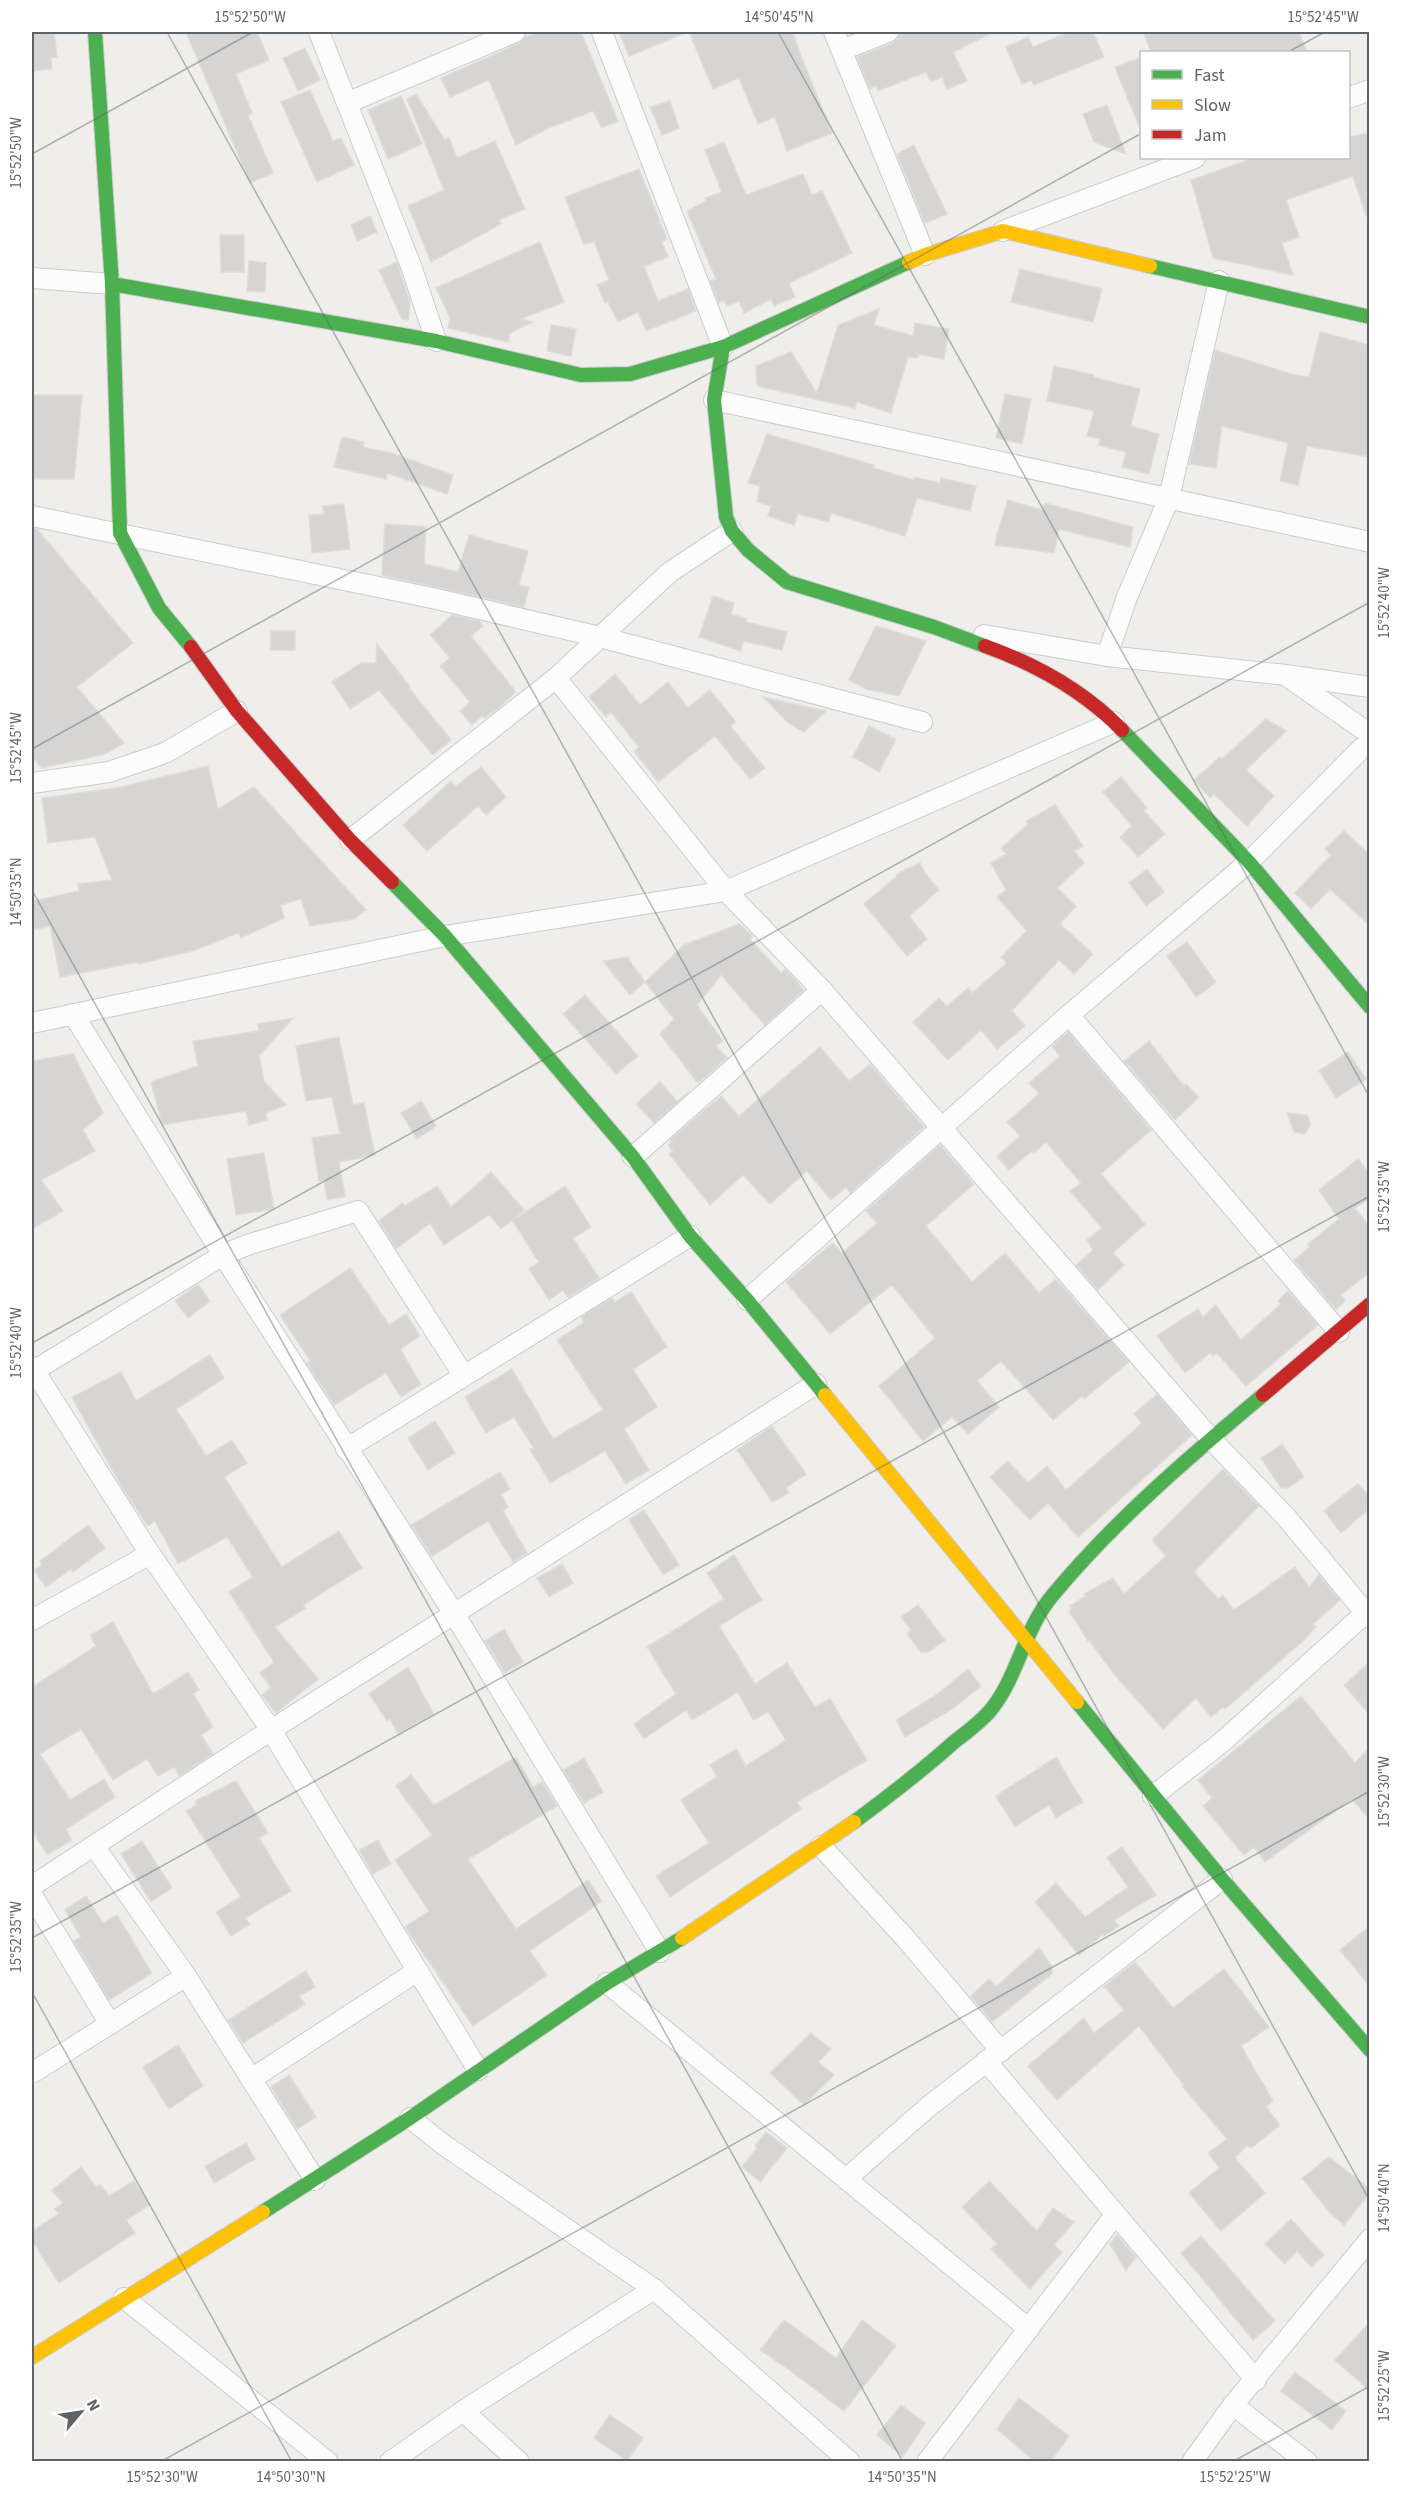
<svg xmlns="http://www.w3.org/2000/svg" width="1401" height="2493" font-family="'Source Sans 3',sans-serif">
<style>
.building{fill:#d6d5d3;stroke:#deddd9;stroke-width:1.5}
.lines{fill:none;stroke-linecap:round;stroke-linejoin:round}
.street-casing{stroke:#cbcccc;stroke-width:22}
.fast-casing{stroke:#cacacb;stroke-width:16}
.slow-casing{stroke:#cacacb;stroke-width:16}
.jam-casing{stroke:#cacacb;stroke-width:16}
.street{stroke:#fdfcfc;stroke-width:20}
.fast{stroke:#4caf50;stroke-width:14}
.slow{stroke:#ffc107;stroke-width:14}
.jam{stroke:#c62828;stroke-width:14}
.ticks{fill:none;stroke:#5f6368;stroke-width:1.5;stroke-opacity:0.45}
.neatline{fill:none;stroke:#5f6368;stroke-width:2}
.ticks-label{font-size:15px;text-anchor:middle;fill:#5f6368}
</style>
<rect width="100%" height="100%" fill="#efeeea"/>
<g class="building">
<polygon points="32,32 54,32 57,57 51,58 52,69 32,71"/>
<polygon points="186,32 257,32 269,60 236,74 252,113 248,115 273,173 250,183"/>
<polygon points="539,32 581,32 618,121 602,128 593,111 549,128 516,145 489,80 450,97 441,78 520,43 525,37"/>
<polygon points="619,32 688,32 629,56"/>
<polygon points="689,32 793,32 798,48 832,133 787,151 775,117 758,124 739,78 713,89"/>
<polygon points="900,32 994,32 953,52 967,81 947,89 942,77 931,82 926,72 878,91 876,86 870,89 857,57 893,43 898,39"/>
<polygon points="1069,32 1093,32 1104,57 1034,85 1031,80 1022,84 1006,47 1028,37 1033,47"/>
<polygon points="1143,32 1299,32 1307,52 1151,52"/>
<polygon points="305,48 320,80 298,91 283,58"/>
<polygon points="1142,57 1142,131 1141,131 1115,67"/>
<polygon points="310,90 333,141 341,138 354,165 317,182 281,102"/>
<polygon points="416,94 445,140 449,138 457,158 495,141 525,209 499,220 501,224 431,262 408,206 444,190 407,99"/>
<polygon points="401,96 422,144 388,159 368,110"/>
<polygon points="670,101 679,128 662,135 650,107"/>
<polygon points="1107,105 1126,154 1094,142 1083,114"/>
<polygon points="1370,133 1370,215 1366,216 1353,176 1286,200 1299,237 1282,243 1293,275 1213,258 1191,180 1254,158 1348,158 1348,137"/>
<polygon points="724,142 746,195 803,174 812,195 822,191 852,253 789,283 795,297 774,306 771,299 744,313 739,301 727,306 724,300 719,303 710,281 716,279 687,211 706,201 705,198 722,192 705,150"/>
<polygon points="914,145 947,214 925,223 897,154"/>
<polygon points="639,169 667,239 662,242 668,257 644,266 658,301 688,289 696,311 646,331 638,312 618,322 608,302 605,303 597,285 609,280 594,241 584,245 565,197"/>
<polygon points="370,216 377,232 357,241 351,225"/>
<polygon points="220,235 244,235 244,272 221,272"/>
<polygon points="540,242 564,302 521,319 533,322 510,333 508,342 448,328 450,318 436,288"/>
<polygon points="249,261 266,263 265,292 247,291"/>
<polygon points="397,262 410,302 408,320 402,319 379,270"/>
<polygon points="1020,269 1102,289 1093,322 1011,302"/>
<polygon points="879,309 874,325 913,336 915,323 949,329 944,359 918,354 917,358 908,357 891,413 857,402 855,408 757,386 756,366 791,352 817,393 838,325"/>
<polygon points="551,325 576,329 571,356 547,351"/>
<polygon points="1320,332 1370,345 1370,457 1307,446 1298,485 1280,481 1288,443 1222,426 1216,468 1189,464 1215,350 1291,374 1309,377"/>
<polygon points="1054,366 1094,375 1093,377 1140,389 1131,426 1159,434 1149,474 1122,467 1126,452 1098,445 1100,439 1087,436 1094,411 1047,401"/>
<polygon points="1005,394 1031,399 1022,444 996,438"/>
<polygon points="32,395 82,395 74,479 32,479"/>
<polygon points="767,434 874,465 873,468 914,480 914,477 940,483 941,478 976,486 970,511 917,498 905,536 831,513 829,522 798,514 794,525 768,516 771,506 757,502 760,486 748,483"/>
<polygon points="342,437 364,442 363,447 391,453 453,475 447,494 387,473 386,479 334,467"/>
<polygon points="1008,500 1042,510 1045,503 1133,527 1130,547 1059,529 1054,553 995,545 997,534"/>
<polygon points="344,504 350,549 312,553 309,515 324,514 323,506"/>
<polygon points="385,524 426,527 424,564 458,572 469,535 528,551 519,585 529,587 524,607 382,575"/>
<polygon points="32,528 37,529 133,643 77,687 124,743 105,754 42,768 32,756"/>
<polygon points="713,596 734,603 731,614 747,619 746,622 787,632 782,650 743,641 741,651 699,637"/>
<polygon points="452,615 479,621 483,626 471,636 516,692 495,711 484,718 482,716 472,725 460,711 470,702 440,666 450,658 430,635"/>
<polygon points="876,626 926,641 899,696 866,689 849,680"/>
<rect x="271" y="631" width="24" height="19"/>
<polygon points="377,644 410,687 409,688 451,740 433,755 379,690 350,709 332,682 361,663 376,663"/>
<polygon points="615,674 640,705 668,682 688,708 710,690 736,722 730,726 765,768 750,779 715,736 658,782 634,751 639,747 611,712 606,717 589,697"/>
<polygon points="763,697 826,711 804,732 788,723"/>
<polygon points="1266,719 1286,731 1246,770 1274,796 1247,826 1214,794 1210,798 1194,780 1220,757 1222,759"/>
<polygon points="869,726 896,739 879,772 853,757"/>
<polygon points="208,766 218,809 254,787 366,910 354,919 310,926 301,899 281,905 284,918 241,938 238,933 196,950 138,964 138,962 60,977 50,926 32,930 32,901 79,891 78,884 112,880 95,837 48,843 42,798 117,788"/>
<polygon points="481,767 506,797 486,815 478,806 427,851 403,825 451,781 456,786"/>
<polygon points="1121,777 1147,808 1144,811 1165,834 1138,857 1120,837 1132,826 1103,792"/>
<polygon points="1055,805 1083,846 1074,851 1084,863 1057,888 1076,906 1060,924 1093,954 1074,974 1059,960 1012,1011 1025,1026 997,1049 981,1030 948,1060 913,1022 939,998 947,1006 968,988 972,993 1007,963 1001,957 1027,931 997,897 1006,890 991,863 1006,854 1001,848 1028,824 1026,821"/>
<polygon points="1344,831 1370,855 1370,926 1330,889 1311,909 1295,893 1331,855 1325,849"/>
<polygon points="920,863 925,873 939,890 909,916 927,939 907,956 864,904 897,876 896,874"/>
<polygon points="1147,869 1164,892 1146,906 1129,883"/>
<polygon points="739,924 753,936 750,939 781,973 785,969 804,990 765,1025 721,975 697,1005 723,1041 716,1046 727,1058 698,1083 660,1034 674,1019 645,982 684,945"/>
<polygon points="1187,942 1216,982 1196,997 1167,956"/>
<polygon points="627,957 645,982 630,995 603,961"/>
<polygon points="585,995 638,1056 616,1074 563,1014"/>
<polygon points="293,1018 259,1056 264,1081 286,1105 266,1113 267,1120 249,1125 246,1111 162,1125 151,1082 198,1066 193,1041 259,1031 258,1024"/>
<polygon points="1068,1032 1151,1130 1101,1174 1145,1224 1113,1253 1124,1265 1098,1290 1076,1265 1093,1250 1087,1240 1102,1228 1070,1191 1081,1183 1046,1142 1034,1153 1032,1151 1009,1170 997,1156 1020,1136 1007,1122 1039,1094 1029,1083 1060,1056 1052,1046"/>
<polygon points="339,1037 353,1105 364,1103 375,1155 339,1162 345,1197 327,1200 324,1180 319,1181 312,1138 340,1134 332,1097 306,1101 296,1046"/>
<polygon points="1149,1041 1184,1086 1186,1084 1199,1097 1175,1120 1124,1061"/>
<polygon points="820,1047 849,1081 870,1064 924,1127 850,1193 846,1187 831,1200 807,1171 770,1204 743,1175 710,1205 669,1154 673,1151 668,1145 672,1142 670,1140 721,1096 739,1116"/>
<polygon points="1348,1052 1366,1079 1336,1098 1319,1071"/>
<polygon points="73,1054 103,1113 83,1130 95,1151 41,1180 63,1211 32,1229 32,1061"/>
<polygon points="660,1082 677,1101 690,1091 654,1123 636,1104"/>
<polygon points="421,1101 436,1126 417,1139 401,1113"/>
<polygon points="1287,1113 1307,1115 1311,1125 1304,1134 1294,1132"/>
<polygon points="940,1145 974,1184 926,1226 972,1282 1005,1253 1039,1293 1056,1279 1129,1362 1084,1399 1082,1396 1053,1420 1001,1361 977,1381 999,1407 968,1434 952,1417 923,1441 879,1386 935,1338 892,1285 830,1334 786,1282 833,1243 842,1253 877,1223 866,1211"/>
<polygon points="264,1153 274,1209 236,1215 227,1159"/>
<polygon points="1358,1159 1370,1175 1370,1198 1355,1208 1370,1227 1370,1272 1341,1295 1345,1301 1336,1310 1294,1260 1310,1247 1308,1244 1339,1219 1319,1190"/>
<polygon points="491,1172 524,1210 513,1220 565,1186 591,1227 573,1238 599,1278 568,1297 563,1290 549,1300 529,1269 539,1262 512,1220 501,1229 489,1215 444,1245 430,1223 396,1249 379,1221 402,1203 405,1206 437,1186 451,1207"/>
<polygon points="350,1268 389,1325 406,1314 420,1336 400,1349 421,1384 401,1397 386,1373 334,1405 307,1363 311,1361 280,1315"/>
<polygon points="198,1284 210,1301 188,1318 175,1301"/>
<polygon points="1288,1291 1318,1325 1246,1386 1217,1353 1213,1356 1210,1353 1185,1373 1157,1336 1198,1309 1203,1317 1216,1305 1241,1340 1281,1304 1278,1301"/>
<polygon points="631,1292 667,1347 633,1369 657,1407 624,1429 649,1470 626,1484 605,1451 550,1483 530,1449 534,1448 514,1417 486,1433 465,1397 512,1369 553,1439 603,1410 557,1340 584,1322 581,1317 612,1298 615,1302"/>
<polygon points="210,1355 224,1378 176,1409 206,1456 232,1440 247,1463 224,1477 282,1567 339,1531 362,1568 303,1605 306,1608 275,1627 318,1679 276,1713 262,1695 271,1687 260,1673 274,1662 229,1592 253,1577 227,1537 178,1564 155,1521 148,1526 123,1489 72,1397 121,1372 136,1401"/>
<polygon points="1157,1394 1192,1435 1078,1537 1048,1503 1030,1520 990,1477 1008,1461 1028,1483 1047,1466 1066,1490 1142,1423 1134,1414"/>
<polygon points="435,1421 455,1453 428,1470 408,1438"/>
<polygon points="772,1426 806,1474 786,1488 789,1493 772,1502 737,1450"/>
<polygon points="1282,1444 1304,1477 1288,1488 1281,1488 1261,1458"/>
<polygon points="1223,1469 1259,1506 1194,1572 1218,1599 1223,1595 1234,1610 1295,1567 1309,1587 1319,1575 1340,1600 1313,1624 1316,1627 1304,1640 1225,1709 1223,1707 1211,1717 1196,1698 1163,1729 1113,1673 1089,1640 1088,1641 1069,1611 1072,1609 1070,1606 1085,1596 1084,1594 1113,1578 1124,1594 1166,1556 1152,1540"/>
<polygon points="500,1472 510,1489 501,1494 508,1507 503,1511 527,1553 513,1562 488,1521 432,1556 411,1525"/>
<polygon points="1358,1484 1370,1497 1370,1508 1341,1533 1324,1511"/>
<polygon points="644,1510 679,1565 663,1575 629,1520"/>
<polygon points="88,1525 105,1548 73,1572 71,1569 46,1587 34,1570 42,1565 40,1561"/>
<polygon points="734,1555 762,1600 719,1626 755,1684 787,1663 815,1707 830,1699 867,1760 797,1802 801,1809 670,1897 656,1876 709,1843 681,1800 717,1777 710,1765 736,1749 746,1766 786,1740 768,1712 753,1720 738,1692 692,1720 686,1710 644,1739 634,1724 676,1694 647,1647 724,1599 707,1573"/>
<polygon points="562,1564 573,1583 549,1597 537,1578"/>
<polygon points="918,1605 945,1640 928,1652 921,1652 907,1634 911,1630 901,1617"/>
<polygon points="113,1622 153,1694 188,1672 199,1690 193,1694 213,1727 201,1735 213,1754 179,1776 174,1767 158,1776 147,1759 113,1780 81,1729 40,1754 70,1800 104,1779 115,1797 66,1829 72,1840 47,1855 32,1830 32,1687 96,1646 90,1635"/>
<polygon points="504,1629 523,1662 505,1673 485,1641"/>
<polygon points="1370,1662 1370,1715 1344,1685"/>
<polygon points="408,1667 434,1714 398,1734 390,1719 387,1721 369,1694"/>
<polygon points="968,1669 981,1686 952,1709 905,1737 896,1720 935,1696"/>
<polygon points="1301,1696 1355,1763 1370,1747 1370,1820 1352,1799 1265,1862 1254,1847 1244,1855 1217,1823 1203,1806 1212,1798 1198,1780"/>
<polygon points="516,1757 533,1787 542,1782 557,1806 468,1859 516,1929 588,1880 602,1901 530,1951 547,1975 473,2026 405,1927 429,1911 395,1860 432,1835 396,1786 411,1775 434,1805"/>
<polygon points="1056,1757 1083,1802 1056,1818 1049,1805 1015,1827 996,1796"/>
<polygon points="584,1758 603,1792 584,1803 563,1770"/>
<polygon points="236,1781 268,1833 259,1838 291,1891 245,1918 250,1924 231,1936 216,1912 241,1897 186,1811 197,1805 195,1801"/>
<polygon points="378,1840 391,1864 373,1874 359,1850"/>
<polygon points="142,1841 172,1888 151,1902 121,1854"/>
<polygon points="1122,1847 1156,1895 1114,1920 1119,1926 1104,1936 1103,1934 1079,1955 1035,1902 1056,1883 1085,1917 1128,1887 1107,1858"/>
<polygon points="86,1896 103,1923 117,1915 152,1973 109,2000 74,1941 81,1937 65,1910"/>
<polygon points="1370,1926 1370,1987 1340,1950"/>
<polygon points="1039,1948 1052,1967 1052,1974 992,2022 971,1996 989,1979 996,1987"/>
<polygon points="1135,1962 1173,2008 1224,1969 1269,2027 1241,2046 1273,2101 1266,2107 1280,2125 1251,2148 1247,2145 1235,2158 1265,2193 1221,2231 1189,2193 1219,2168 1208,2153 1227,2139 1182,2086 1184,2085 1139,2026 1057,2100 1028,2066 1084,2018 1094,2033 1124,2010 1104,1986"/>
<polygon points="306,1971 315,1987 299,1996 305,2004 243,2043 228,2020"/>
<polygon points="811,2033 831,2049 818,2062 834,2075 804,2105 770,2073"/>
<polygon points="178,2045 203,2086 169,2109 143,2067"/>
<polygon points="289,2075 316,2117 297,2129 271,2087"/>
<polygon points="766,2132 787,2148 760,2182 742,2167 757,2148 755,2146"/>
<polygon points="246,2143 255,2159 214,2183 205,2166"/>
<polygon points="1329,2157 1370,2189 1370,2193 1344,2225 1332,2215 1302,2178"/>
<polygon points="81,2167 96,2187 100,2184 109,2196 134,2181 150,2205 126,2220 135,2233 59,2283 32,2240 32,2231 59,2214 55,2209 63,2203 52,2190"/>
<polygon points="989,2181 1037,2231 1053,2208 1074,2222 1054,2245 1062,2252 1030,2289 991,2249 997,2244 962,2207"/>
<polygon points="1291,2219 1324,2255 1311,2267 1297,2251 1285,2264 1265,2244"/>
<polygon points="1117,2235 1136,2257 1126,2271 1110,2244"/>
<polygon points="1201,2236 1275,2321 1253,2340 1181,2253"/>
<polygon points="784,2320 836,2358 862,2320 896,2346 844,2411 788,2369 760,2350"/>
<polygon points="1370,2322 1370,2391 1335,2360"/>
<polygon points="1295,2372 1346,2411 1332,2430 1281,2391"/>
<polygon points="1019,2398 1069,2436 1050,2462 1035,2462 997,2429"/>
<polygon points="901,2405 925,2423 903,2457 877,2435"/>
<polygon points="610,2415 643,2438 627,2461 594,2438"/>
</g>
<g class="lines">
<g class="street-casing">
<g id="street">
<polyline points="319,32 411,266 436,341"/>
<polyline points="602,32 723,347"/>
<polyline points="834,32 925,255"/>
<polyline points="842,50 888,32"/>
<polyline points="1348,98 1370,90"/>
<polyline points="347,103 515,32"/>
<polyline points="1003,231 1195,158"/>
<polyline points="32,278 112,284"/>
<polyline points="714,400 1370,542"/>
<polyline points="32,516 432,598 600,637 922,722"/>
<polyline points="984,635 1107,656 1286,675 1370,687"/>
<polyline points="1107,656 1127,597 1169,498 1219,281"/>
<polyline points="1288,677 1370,734"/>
<polyline points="556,678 726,891 822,990 1211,1439 1286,1517 1370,1618"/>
<polyline points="32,783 109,772 165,753 237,711"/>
<polyline points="350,840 556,678 670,572 732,531"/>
<polyline points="73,1014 223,1255 455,1615 660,1952"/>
<polyline points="1069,1015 1339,1332"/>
<polyline points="32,1023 445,936 726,891 1114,722"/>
<polyline points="633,1157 822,990"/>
<polyline points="747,1300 1069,1015 1249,862 1362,748 1370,745"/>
<polyline points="32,1367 150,1554 271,1730 478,2070"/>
<polyline points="32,1372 223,1255 247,1245 358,1211 464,1376"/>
<polyline points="346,1449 690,1236"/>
<polyline points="32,1620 150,1554"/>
<polyline points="1153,1796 1221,1743 1370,1609"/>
<polyline points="94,1846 186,1976 315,2180"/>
<polyline points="821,1846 906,1939 1001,2051"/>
<polyline points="32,1886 271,1730 816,1384"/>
<polyline points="32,1895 110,2024"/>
<polyline points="607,1983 1029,2329"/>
<polyline points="986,2061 1256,2380"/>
<polyline points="32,2073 186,1976"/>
<polyline points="251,2079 416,1972"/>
<polyline points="410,2118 444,2145 654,2289 850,2462"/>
<polyline points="846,2179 928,2107 1222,1879"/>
<polyline points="124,2298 328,2462"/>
<polyline points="1233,2405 1307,2462"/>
<polyline points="463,2411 519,2462"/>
<polyline points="390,2462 463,2411 654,2289"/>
<polyline points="927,2462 1115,2215"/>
<polyline points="1192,2462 1233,2405 1370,2239"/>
</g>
</g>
<g class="fast-casing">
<g id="fast">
<polyline points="95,32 112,284 120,533 159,608 191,647"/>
<polyline points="1150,266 1370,317"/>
<polyline points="112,284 436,341 581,375 630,374 723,347 909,262"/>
<polyline points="723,347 714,400 726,517 732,531 748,550 787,582 934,627 985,646"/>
<polyline points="1122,730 1249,862 1370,1007"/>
<polyline points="392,882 445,936 633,1157 690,1236 747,1300 825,1395"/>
<polyline points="1077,1702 1222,1879 1370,2050"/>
<path d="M854,1822c35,-26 68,-51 100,-80 12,-9 25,-19 35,-30 28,-32 34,-81 63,-116 62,-75 137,-139 211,-201"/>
<polyline points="263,2212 410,2118 607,1983 682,1938"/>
</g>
</g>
<g class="slow-casing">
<g id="slow">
<polyline points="909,262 925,255 1003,231 1150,266"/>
<polyline points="825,1395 1077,1702"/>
<polyline points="682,1938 854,1822"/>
<polyline points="32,2357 263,2212"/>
</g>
</g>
<g class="jam-casing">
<g id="jam">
<path d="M985,646c50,18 100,46 137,84"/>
<polyline points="191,647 237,711 350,840 392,882"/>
<polyline points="1263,1395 1370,1304"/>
</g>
</g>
<use href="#street" class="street"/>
<use href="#fast" class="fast"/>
<use href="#slow" class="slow"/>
<use href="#jam" class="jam"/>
</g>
<path class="ticks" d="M167,32l1203,2169M778,32l592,1066M1288,52l37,-20M32,154l221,-122M32,749l1110,-616M32,890l871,1572M32,1343l1338,-741M32,1938l1338,-742M32,1992l260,470M160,2462l1210,-671M1232,2462l138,-76"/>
<rect width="1401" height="2493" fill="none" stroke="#ffffff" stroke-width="66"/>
<rect x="1140" y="51" width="210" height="108" fill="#ffffff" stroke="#bfc1c3" stroke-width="1.5"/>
<rect x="1152" y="70" width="30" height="9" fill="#4caf50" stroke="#bfc1c3" stroke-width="1.5"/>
<text x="1194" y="81" font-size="18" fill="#5f6368">Fast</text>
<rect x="1152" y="100" width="30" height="9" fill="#ffc107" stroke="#bfc1c3" stroke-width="1.5"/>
<text x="1194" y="111" font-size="18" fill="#5f6368">Slow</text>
<rect x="1152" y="130" width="30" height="9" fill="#c62828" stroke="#bfc1c3" stroke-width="1.5"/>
<text x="1194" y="141" font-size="18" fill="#5f6368">Jam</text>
<g transform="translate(81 2412) rotate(61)" stroke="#ffffff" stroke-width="4.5" paint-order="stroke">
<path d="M0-4.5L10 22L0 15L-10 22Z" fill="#5f6368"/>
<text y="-9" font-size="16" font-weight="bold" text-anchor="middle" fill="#5f6368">N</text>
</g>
<rect x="33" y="33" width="1335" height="2427" class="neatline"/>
<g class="ticks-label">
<text x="250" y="22">15°52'50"W</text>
<text x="779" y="22">14°50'45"N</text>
<text x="1323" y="22">15°52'45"W</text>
<text transform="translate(16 153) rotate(-90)" y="5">15°52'50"W</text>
<text transform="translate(1384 603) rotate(-90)" y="5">15°52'40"W</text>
<text transform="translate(16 748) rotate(-90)" y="5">15°52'45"W</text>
<text transform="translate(16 892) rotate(-90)" y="5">14°50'35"N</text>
<text transform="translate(1384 1197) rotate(-90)" y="5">15°52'35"W</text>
<text transform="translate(16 1343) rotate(-90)" y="5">15°52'40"W</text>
<text transform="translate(1384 1792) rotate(-90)" y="5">15°52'30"W</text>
<text transform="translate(16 1937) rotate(-90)" y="5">15°52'35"W</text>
<text transform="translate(1384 2198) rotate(-90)" y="5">14°50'40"N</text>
<text transform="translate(1384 2386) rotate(-90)" y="5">15°52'25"W</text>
<text x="162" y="2482">15°52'30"W</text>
<text x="291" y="2482">14°50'30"N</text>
<text x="902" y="2482">14°50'35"N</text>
<text x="1235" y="2482">15°52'25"W</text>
</g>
</svg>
